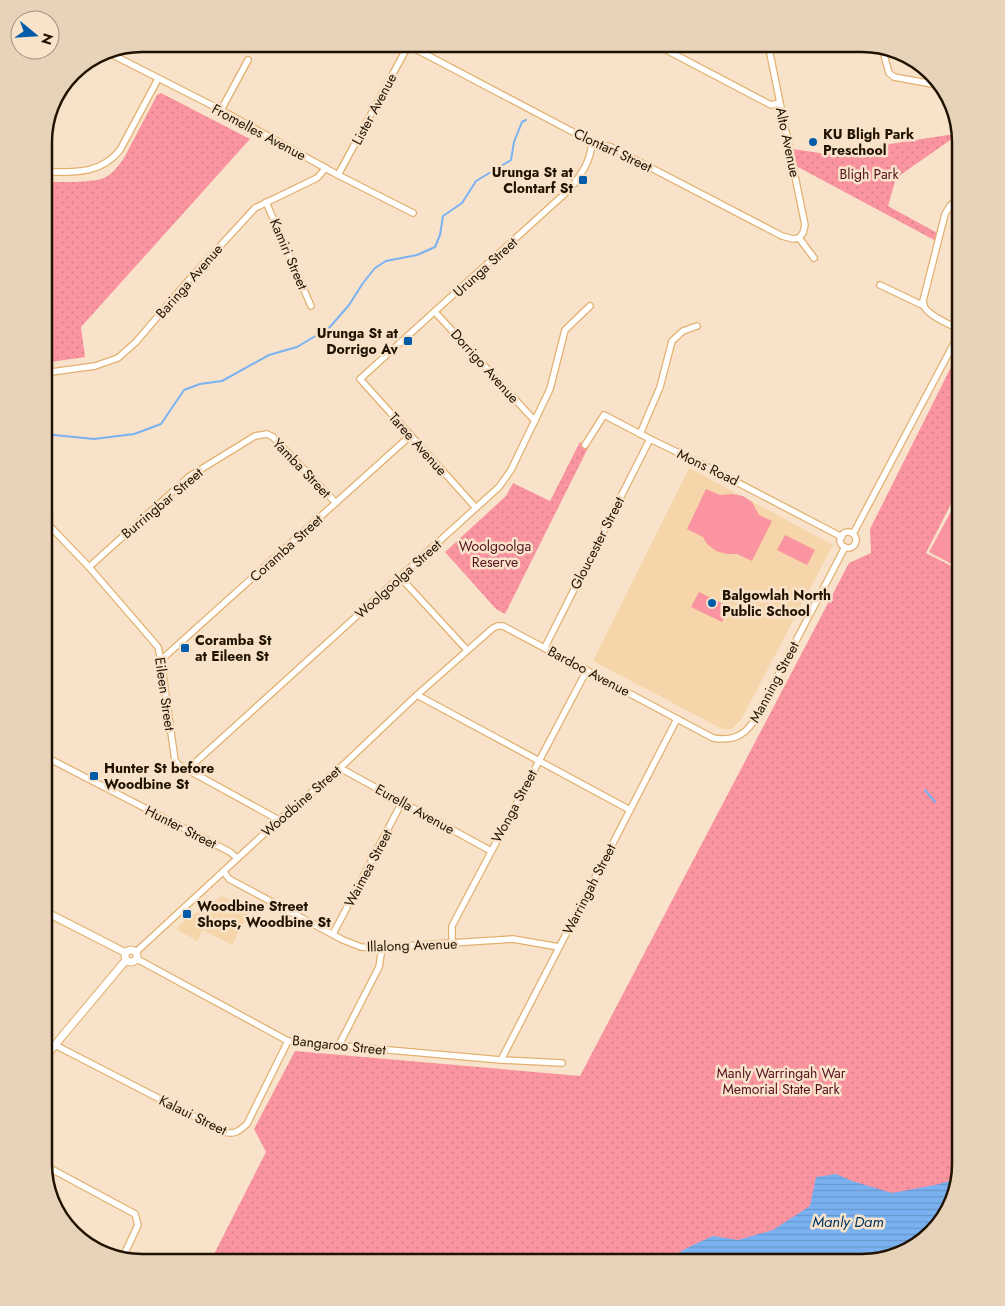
<svg xmlns="http://www.w3.org/2000/svg" width="1005" height="1306" font-family="Jost,sans-serif">
<style>
.built{fill:#f7d5ab}
.green{fill:#fa94a0}
.park{fill:url(#park-dots)}
.water{fill:url(#water-rules)}
.lines{fill:none;stroke-linecap:round;stroke-linejoin:round}
.stream{stroke:#79b1f1;stroke-width:2}
.minor-casing{stroke:#e3b06e;stroke-width:8}
.tertiary-casing{stroke:#e3b06e;stroke-width:9}
.minor{stroke:#fff;stroke-width:5.5}
.tertiary{stroke:#fff;stroke-width:7}
.poi-dot{fill:#005ba8;stroke:#f8e3ca;stroke-width:2}
.labels{text-anchor:middle;dominant-baseline:central;stroke-width:5;stroke-linejoin:round;paint-order:stroke}
.street-label{font-size:14px;fill:#211301;stroke:#f8e3ca}
.poi-label{font-size:14px;font-weight:bold;fill:#211301;stroke:#f8e3ca;text-anchor:start}
.park-label{font-size:14px;fill:#540f1f;stroke:#f8e3ca}
.water-label{font-size:15px;font-style:italic;fill:#003465;stroke:#f8e3ca}
.rim{fill:none;stroke:#211301;stroke-width:2.5}
</style>
<defs>
<pattern id="park-dots" width="8" height="8" patternUnits="userSpaceOnUse" patternTransform="scale(1.25)"><rect width="8" height="8" fill="#fa94a0"/><path d="M2 2h.1M6 6h.1" fill="none" stroke="#d67f88" stroke-width="1.8" stroke-linecap="round"/></pattern>
<pattern id="water-rules" width="6" height="5" patternUnits="userSpaceOnUse" patternTransform="scale(1.25)"><rect width="6" height="5" fill="#79b1f1"/><path d="M0 2.5h6" fill="none" stroke="#6897cd"/></pattern>
</defs>
<rect width="100%" height="100%" fill="#f8e3ca"/>
<g class="built">
<polygon points="689,468 833,545 741,720 732,729 722,729 593,661"/>
<polygon points="222,896 250,910 232,945 203,930 197,941 176,929 185,920"/>
</g>
<g class="green">
<polygon points="706,489 720,495 732,494 743,496 752,502 759,515 772,521 752,561 737,554 727,554 716,551 707,544 703,537 687,529"/>
<polygon points="961,493 961,569 929,552"/>
<polygon points="785,535 815,550 807,565 777,550"/>
<polygon points="699,592 729,607 722,622 691,607"/>
</g>
<g class="park">
<path d="M161,93l89,46 -169,188 4,30 -41,6v-181c14,0 48,1 60,-4 8,-3 15,-13 20,-20l33,-63z"/>
<polygon points="958,131 959,134 896,178 888,206 939,234 938,242 796,166 793,149 826,154 954,134"/>
<polygon points="952,365 961,369 961,484 926,553 961,571 961,1164 948,1213 917,1246 863,1262 210,1262 266,1152 254,1129 295,1051 580,1076 849,563 871,553 870,529"/>
<polygon points="580,442 589,446 505,614 496,609 445,552 506,496 513,483 550,501"/>
</g>
<polygon class="water" points="836,1174 852,1181 892,1193 935,1185 957,1179 948,1213 917,1246 863,1262 661,1262 693,1245 713,1236 738,1240 773,1230 810,1206 816,1177"/>
<g class="lines">
<g class="stream">
<polyline points="44,434 94,439 134,434 161,424 184,390 200,384 222,381 269,355 297,347 329,328 349,305 363,283 375,268 386,261 417,255 435,247 440,235 443,216 462,203 476,181 511,160 514,142 522,122 526,120"/>
<polyline points="925,790 935,802"/>
</g>
<g class="minor-casing">
<g id="minor">
<polyline points="406,44 592,142 611,147 782,236 793,239 799,238"/>
<polyline points="655,44 771,105 779,103"/>
<polyline points="768,44 805,225 803,233 799,238"/>
<polyline points="882,48 889,73 894,77 943,86"/>
<polyline points="105,51 221,110 338,175 413,213"/>
<polyline points="221,110 248,60"/>
<path d="M44,172c29,0 56,3 76,-22l38,-71"/>
<polyline points="338,175 409,44"/>
<polyline points="266,202 311,306"/>
<polyline points="799,238 814,258"/>
<path d="M880,285l44,21c4,10 27,19 37,24"/>
<polyline points="924,306 923,301 945,214 950,206 961,196"/>
<polyline points="435,312 535,421"/>
<polyline points="44,373 95,366 118,358 136,342 187,282 255,208 317,178 326,168"/>
<polyline points="640,434 660,387 672,341 683,331 697,326"/>
<polyline points="585,445 604,415 650,439 704,465 842,537"/>
<path d="M476,508l-116,-129 210,-190c11,-14 21,-28 22,-47"/>
<polyline points="44,520 89,567 158,647 161,660 175,761 179,765 279,820"/>
<circle cx="848" cy="540" r="8"/>
<polyline points="853,534 961,330"/>
<polyline points="89,567 190,476 255,436 267,434 273,437 336,503"/>
<polyline points="400,577 467,650"/>
<polyline points="545,647 650,439"/>
<polyline points="161,660 410,436"/>
<polyline points="417,695 630,810"/>
<polyline points="44,756 230,852 237,858"/>
<polyline points="340,768 491,851"/>
<polyline points="188,769 499,487 511,470 550,389 565,330 590,306"/>
<polyline points="224,872 229,879 343,940 361,947 373,948 513,939 559,947"/>
<polyline points="333,934 402,802"/>
<polyline points="452,944 452,926 587,670"/>
<path d="M136,952l143,-132 61,-52 77,-73 76,-67 5,-2h5l210,112c19,3 30,-1 41,-17l91,-174"/>
<polyline points="137,959 288,1041 501,1060 562,1063"/>
<path d="M55,1045l169,87c11,3 15,-1 23,-8l41,-83"/>
<polyline points="339,1045 379,967 382,948"/>
<polyline points="501,1060 677,719"/>
<polyline points="44,1165 135,1214 138,1225 123,1257"/>
</g>
</g>
<g class="tertiary-casing">
<g id="tertiary">
<polyline points="44,911 126,953"/>
<circle cx="131" cy="956" r="6"/>
<polyline points="44,1058 126,960"/>
</g>
</g>
<use href="#minor" class="minor"/>
<use href="#tertiary" class="tertiary"/>
</g>
<g class="poi-dot">
<circle cx="813" cy="142" r="5"/>
<rect x="578" y="175" width="10" height="10" rx="2.5"/>
<rect x="403" y="336" width="10" height="10" rx="2.5"/>
<circle cx="712" cy="603" r="5"/>
<rect x="180" y="643" width="10" height="10" rx="2.5"/>
<rect x="89" y="771" width="10" height="10" rx="2.5"/>
<rect x="182" y="909" width="10" height="10" rx="2.5"/>
</g>
<g class="labels">
<g class="street-label">
<text transform="translate(374 109) rotate(-62)">Lister Avenue</text>
<text transform="translate(259 132) rotate(28)">Fromelles Avenue</text>
<text transform="translate(788 142) rotate(78)">Alto Avenue</text>
<text transform="translate(613 150) rotate(25)">Clontarf Street</text>
<text transform="translate(289 254) rotate(67)">Kamiri Street</text>
<text transform="translate(485 267) rotate(-42)">Urunga Street</text>
<text transform="translate(189 281) rotate(-49)">Baringa Avenue</text>
<text transform="translate(485 366) rotate(48)">Dorrigo Avenue</text>
<text transform="translate(418 444) rotate(48)">Taree Avenue</text>
<text transform="translate(708 467) rotate(26)">Mons Road</text>
<text transform="translate(302 468) rotate(46)">Yamba Street</text>
<text transform="translate(162 503) rotate(-40)">Burringbar Street</text>
<text transform="translate(597 543) rotate(-63)">Gloucester Street</text>
<text transform="translate(286 548) rotate(-42)">Coramba Street</text>
<text transform="translate(398 579) rotate(-42)">Woolgoolga Street</text>
<text transform="translate(589 671) rotate(28)">Bardoo Avenue</text>
<text transform="translate(774 682) rotate(-62)">Manning Street</text>
<text transform="translate(165 694) rotate(82)">Eileen Street</text>
<text transform="translate(301 801) rotate(-41)">Woodbine Street</text>
<text transform="translate(514 806) rotate(-62)">Wonga Street</text>
<text transform="translate(415 809) rotate(29)">Eurella Avenue</text>
<text transform="translate(181 827) rotate(27)">Hunter Street</text>
<text transform="translate(368 868) rotate(-62)">Waimea Street</text>
<text transform="translate(589 889) rotate(-63)">Warringah Street</text>
<text transform="translate(412 945) rotate(-2)">Illalong Avenue</text>
<text transform="translate(339 1045) rotate(6)">Bangaroo Street</text>
<text transform="translate(193 1115) rotate(26)">Kalaui Street</text>
</g>
<g class="poi-label">
<text x="823" y="134">KU Bligh Park<tspan x="823" dy="16">Preschool</tspan></text>
<text x="573" y="172" text-anchor="end">Urunga St at<tspan x="573" dy="16">Clontarf St</tspan></text>
<text x="398" y="333" text-anchor="end">Urunga St at<tspan x="398" dy="16">Dorrigo Av</tspan></text>
<text x="722" y="595">Balgowlah North<tspan x="722" dy="16">Public School</tspan></text>
<text x="195" y="640">Coramba St<tspan x="195" dy="16">at Eileen St</tspan></text>
<text x="104" y="768">Hunter St before<tspan x="104" dy="16">Woodbine St</tspan></text>
<text x="197" y="906">Woodbine Street<tspan x="197" dy="16">Shops, Woodbine St</tspan></text>
</g>
<g class="park-label">
<text x="869" y="174">Bligh Park</text>
<text x="495" y="546">Woolgoolga<tspan x="495" dy="16">Reserve</tspan></text>
<text x="781" y="1073">Manly Warringah War<tspan x="781" dy="16">Memorial State Park</tspan></text>
</g>
<g class="water-label">
<text x="848" y="1222">Manly Dam</text>
</g>
</g>
<path d="M0 0H1005V1306H0ZM142 52H862A90 90 0 0 1 952 142V1164A90 90 0 0 1 862 1254H142A90 90 0 0 1 52 1164V142A90 90 0 0 1 142 52Z" fill="#e7d2ba" fill-rule="evenodd"/>
<path class="rim" d="M142 52H862A90 90 0 0 1 952 142V1164A90 90 0 0 1 862 1254H142A90 90 0 0 1 52 1164V142A90 90 0 0 1 142 52Z"/>
<g transform="translate(35 35) rotate(108)"><circle r="24" fill="#f8e3ca" stroke="#a2907a"/>
<path d="M0-4L9 19L0 12L-9 19Z" fill="#005ba8"/>
<text y="-8" font-size="14" font-weight="bold" text-anchor="middle" fill="#211301">N</text>
</g>
</svg>
